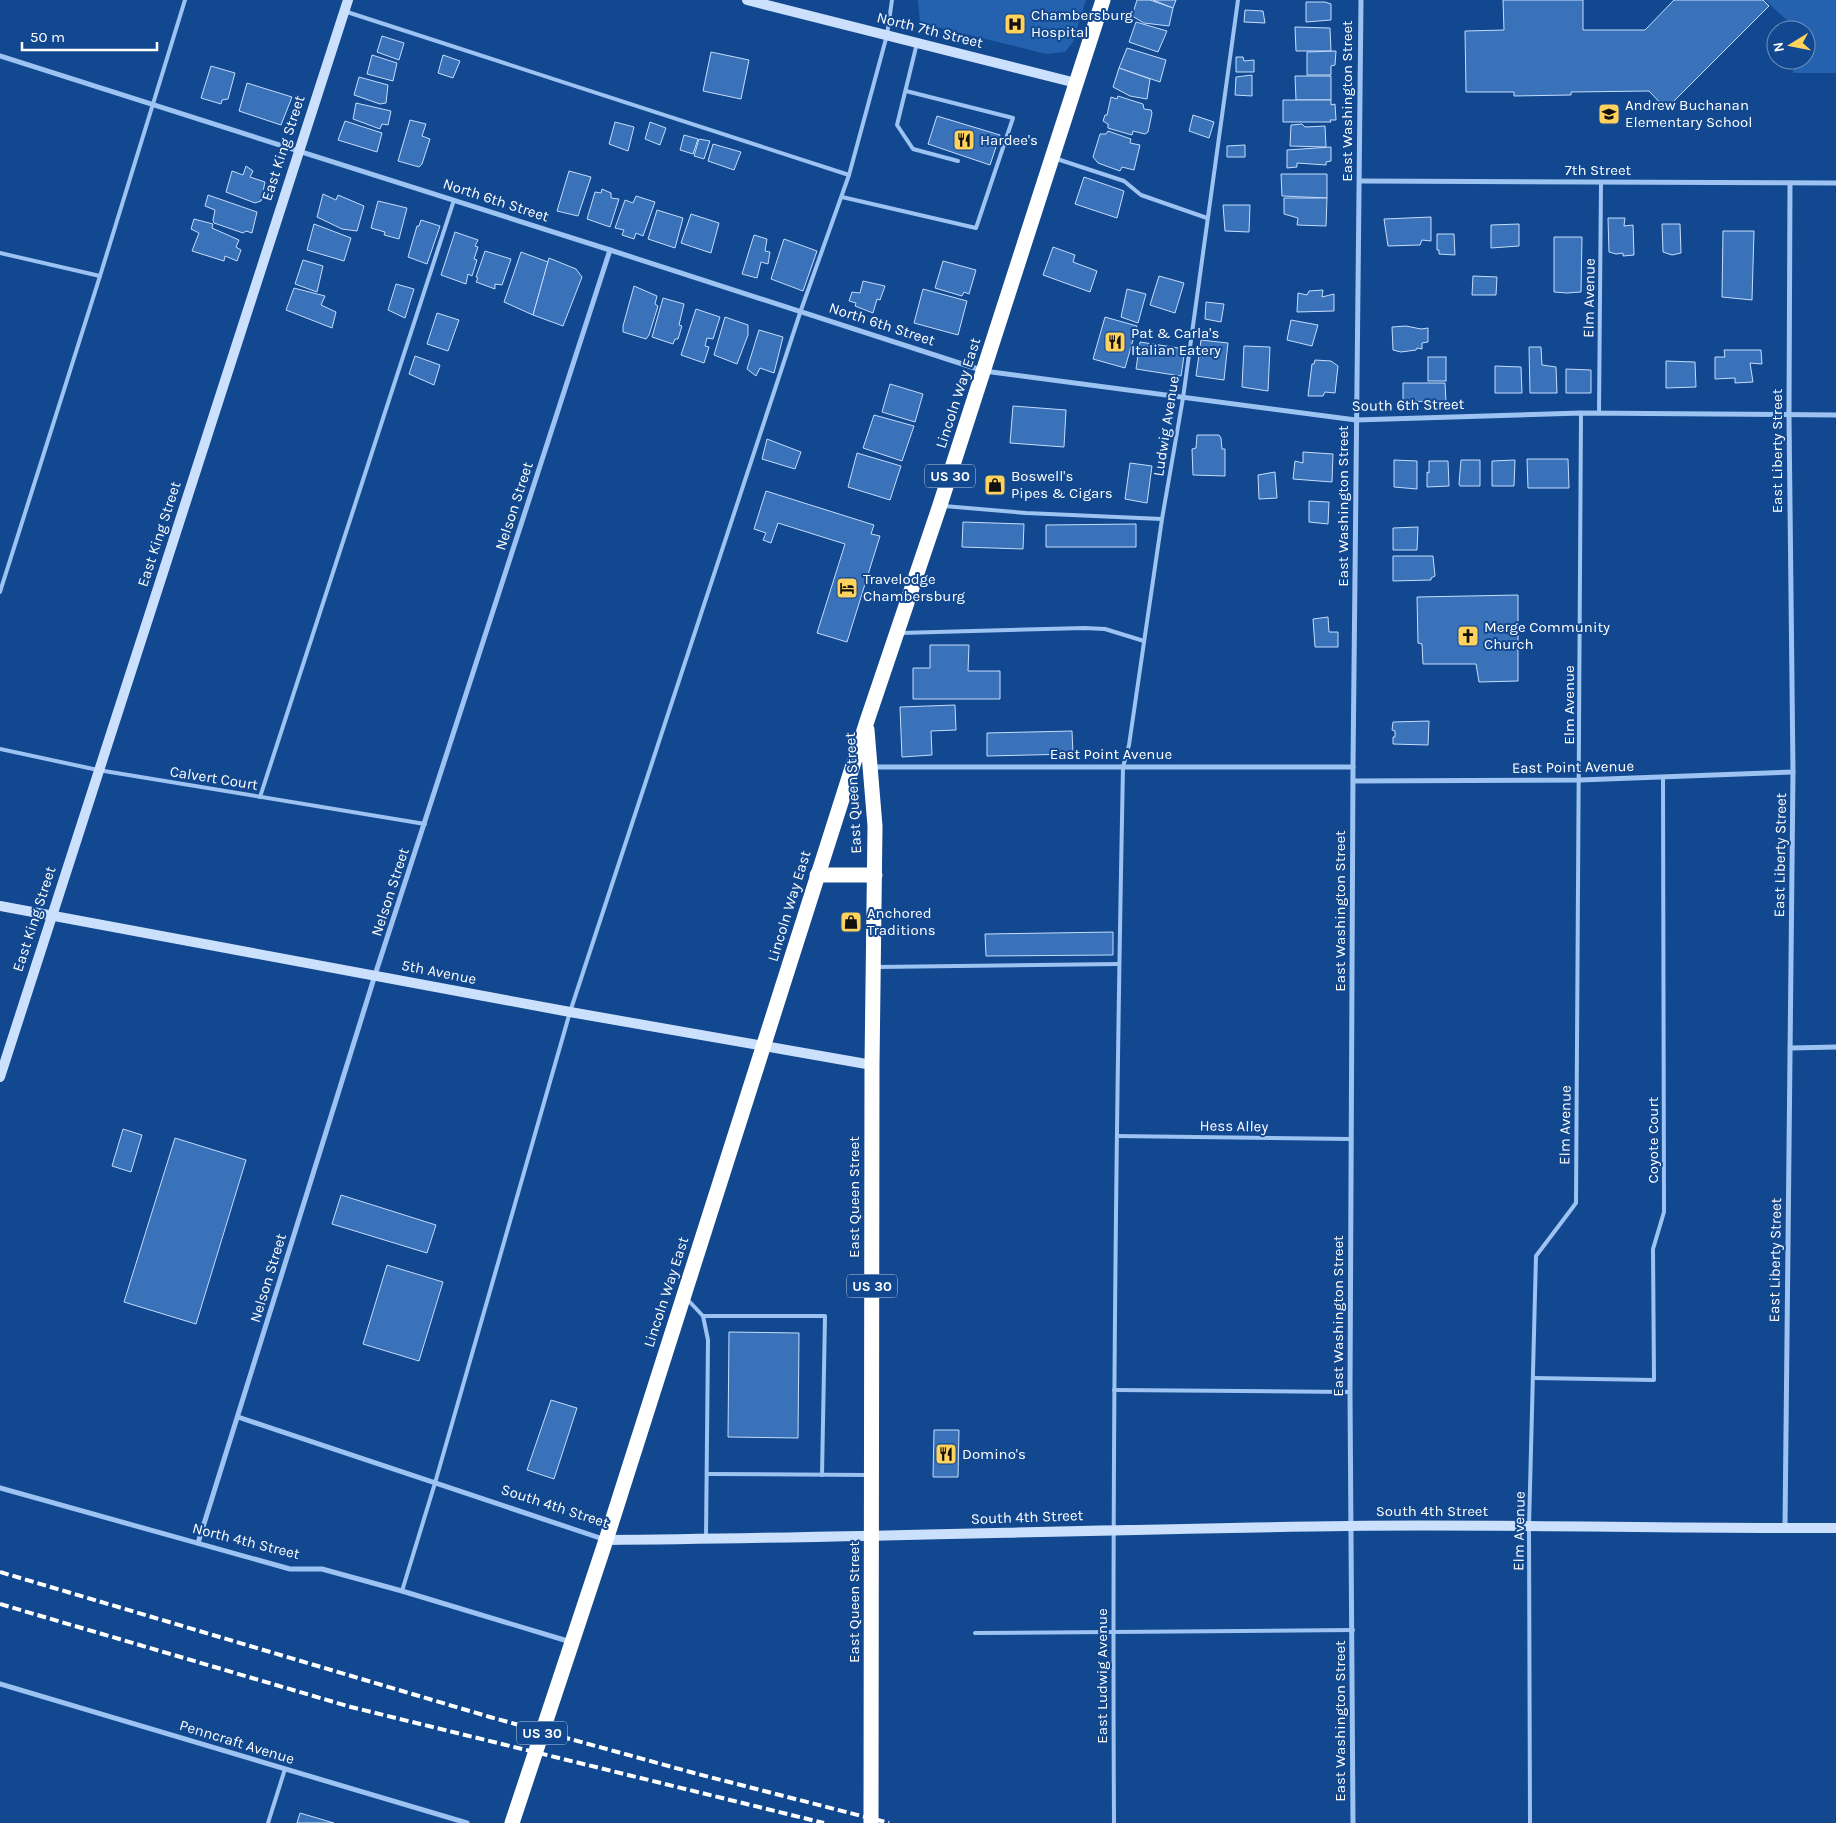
<svg xmlns="http://www.w3.org/2000/svg" width="1836" height="1823" font-family="Karla,sans-serif">
<style>
.green{fill:#2462af}
.building{fill:#3a72b9;stroke:#c4ddfd}
.lines{fill:none;stroke-linecap:round;stroke-linejoin:round}
.lane{stroke:#9cc3f2;stroke-width:4}
.street{stroke:#9cc3f2;stroke-width:5}
.secondary{stroke:#cbe0fc;stroke-width:10}
.highway{stroke:#fff;stroke-width:15}
.rail{stroke:#fff;stroke-width:4;stroke-dasharray:9 4;stroke-linecap:butt}
.labels{text-anchor:middle;dominant-baseline:central;stroke-width:4;stroke-linejoin:round;paint-order:stroke}
.shield{fill:#12488f;stroke:#b8c8dd;stroke-width:1}
.shield-label{font-size:14px;font-weight:bold;fill:#fff}
.poi-label{font-size:15px;fill:#fff;stroke:#12488f;text-anchor:start}
.street-label{font-size:15px;fill:#fff;stroke:#12488f}
</style>
<rect width="100%" height="100%" fill="#12488f"/>
<g class="green">
<polygon points="918,0 1086,0 1073,42 1065,52 1046,54 920,23"/>
<polygon points="1765,0 1836,0 1836,73 1793,73 1793,60 1806,60 1806,30 1793,30 1793,26"/>
</g>
<g class="building">
<polygon points="1137,0 1150,0 1173,8 1169,26 1144,23 1132,16"/>
<polygon points="1153,0 1176,0 1173,8"/>
<polygon points="1503,0 1583,0 1583,30 1645,30 1674,0 1763,0 1769,6 1666,109 1649,91 1571,92 1571,95 1514,96 1514,92 1466,92 1465,31 1504,30"/>
<polygon points="1306,2 1325,2 1331,4 1331,20 1306,22"/>
<polygon points="1245,10 1263,11 1265,23 1244,22"/>
<polygon points="1136,22 1167,31 1158,52 1129,42"/>
<polygon points="1295,27 1330,28 1331,51 1296,51"/>
<polygon points="382,36 404,43 399,60 377,52"/>
<polygon points="1127,48 1166,60 1160,82 1119,68"/>
<polygon points="1336,51 1335,65 1331,66 1331,75 1307,75 1307,52"/>
<polygon points="711,52 749,60 741,99 703,91"/>
<polygon points="372,55 397,63 393,81 367,74"/>
<polygon points="443,55 460,61 453,78 438,73"/>
<polygon points="1236,57 1243,57 1244,61 1254,60 1254,72 1236,72"/>
<polygon points="211,66 235,73 228,99 222,100 221,104 201,98"/>
<polygon points="1119,68 1150,79 1147,99 1130,96 1113,87"/>
<polygon points="1252,75 1252,96 1235,95 1236,77"/>
<polygon points="1295,76 1331,76 1331,100 1296,100"/>
<polygon points="359,77 388,85 386,103 380,104 354,95"/>
<polygon points="247,83 292,97 281,125 239,111"/>
<polygon points="1118,96 1143,104 1144,109 1151,110 1152,113 1148,132 1145,134 1133,131 1132,135 1111,129 1108,128 1108,124 1103,121 1105,115 1107,115 1111,97 1117,99"/>
<polygon points="1283,100 1331,100 1331,105 1335,104 1336,120 1330,120 1331,122 1283,122"/>
<polygon points="356,103 391,111 388,125 382,124 380,129 353,119"/>
<polygon points="1193,115 1214,122 1209,138 1189,131"/>
<polygon points="937,116 1000,135 990,165 928,144"/>
<polygon points="410,120 426,124 422,136 430,139 422,164 419,167 398,161"/>
<polygon points="345,121 382,133 377,152 338,140"/>
<polygon points="615,122 634,127 628,151 609,144"/>
<polygon points="650,122 666,128 660,145 645,139"/>
<polygon points="1302,124 1305,127 1325,126 1326,147 1290,146 1291,125"/>
<polygon points="1108,131 1131,139 1130,143 1140,145 1134,170 1122,167 1120,171 1098,163 1093,157 1100,134 1106,134"/>
<polygon points="684,135 698,139 693,154 680,150"/>
<polygon points="699,139 710,141 704,159 694,156"/>
<polygon points="713,144 741,152 734,170 708,161"/>
<polygon points="1245,145 1245,157 1227,157 1227,146"/>
<polygon points="1331,147 1331,161 1326,162 1326,165 1297,163 1297,167 1287,168 1287,150"/>
<polygon points="246,166 253,171 250,177 265,182 261,201 255,203 226,192 232,171 243,175"/>
<polygon points="569,171 591,177 578,216 557,211"/>
<polygon points="1281,174 1327,174 1327,198 1282,196"/>
<polygon points="1084,177 1124,191 1117,218 1075,204"/>
<polygon points="602,189 611,193 611,198 619,199 610,227 587,219 595,192 601,193"/>
<polygon points="323,194 336,200 338,195 364,206 357,231 342,229 317,217"/>
<polygon points="208,195 257,212 252,233 246,231 243,233 214,223 213,220 215,210 205,206"/>
<polygon points="636,196 655,202 643,236 636,233 634,239 622,235 624,230 615,228 625,200 633,203"/>
<polygon points="1284,198 1327,198 1326,226 1297,225 1298,218 1284,214"/>
<polygon points="378,201 407,208 399,239 384,235 385,232 371,228"/>
<polygon points="1223,205 1250,205 1249,232 1225,231"/>
<polygon points="657,210 683,218 675,248 648,239"/>
<polygon points="691,214 719,223 711,253 681,243"/>
<polygon points="1431,217 1431,241 1422,240 1420,245 1388,246 1384,219"/>
<polygon points="1608,218 1625,218 1624,226 1633,225 1634,255 1623,256 1623,253 1616,254 1609,252"/>
<polygon points="194,219 213,224 212,228 239,240 236,247 241,250 237,261 225,256 224,261 192,251 199,233 191,229"/>
<polygon points="421,220 440,226 427,264 408,257 417,226 419,226"/>
<polygon points="314,224 351,238 344,261 307,250"/>
<polygon points="1519,224 1519,246 1491,248 1491,225"/>
<polygon points="1662,224 1680,224 1681,253 1672,255 1663,252"/>
<polygon points="1723,231 1754,231 1752,300 1722,297"/>
<polygon points="455,232 478,240 475,246 478,247 474,259 477,260 472,276 468,274 466,284 441,275"/>
<polygon points="1437,234 1454,234 1455,255 1439,254 1439,250 1437,250"/>
<polygon points="754,235 767,239 765,251 770,252 768,264 761,262 757,278 742,274"/>
<polygon points="1554,237 1582,237 1581,292 1567,293 1554,292"/>
<polygon points="784,239 817,251 803,291 771,279"/>
<polygon points="1053,247 1075,255 1073,262 1097,271 1090,292 1043,275"/>
<polygon points="485,251 511,259 502,285 495,284 495,289 476,282 478,278 476,277"/>
<polygon points="521,252 548,262 533,315 504,302"/>
<polygon points="549,258 576,269 582,277 563,326 533,315"/>
<polygon points="303,260 323,266 317,292 295,284"/>
<polygon points="943,261 976,270 969,294 964,292 962,296 935,288"/>
<polygon points="1159,276 1184,283 1175,313 1150,305"/>
<polygon points="1473,276 1497,277 1496,295 1472,295"/>
<polygon points="863,281 885,286 880,300 877,299 873,313 855,306 856,303 849,301 852,292 860,293"/>
<polygon points="396,284 414,289 405,318 388,310"/>
<polygon points="634,286 657,296 655,304 658,306 649,335 646,339 623,332 623,326"/>
<polygon points="294,288 325,296 321,305 336,312 332,328 286,310"/>
<polygon points="923,289 967,301 958,335 914,323"/>
<polygon points="1127,289 1146,294 1138,323 1121,317"/>
<polygon points="1323,290 1322,297 1334,294 1334,311 1297,312 1298,293 1307,295 1309,291"/>
<polygon points="663,298 684,304 679,325 682,326 678,339 675,339 673,344 652,337"/>
<polygon points="1206,302 1224,304 1221,322 1205,319"/>
<polygon points="696,309 720,317 713,339 707,338 705,346 709,347 704,363 681,355"/>
<polygon points="437,313 459,320 448,351 427,344"/>
<polygon points="725,317 748,325 748,335 737,364 714,355"/>
<polygon points="1105,317 1137,326 1125,368 1093,359"/>
<polygon points="1291,320 1318,325 1312,346 1287,340"/>
<polygon points="1406,326 1421,329 1428,328 1428,342 1422,343 1422,349 1417,348 1416,350 1401,352 1393,350 1392,327"/>
<polygon points="759,330 783,337 774,373 760,368 756,376 747,369"/>
<polygon points="1201,340 1228,343 1224,380 1196,376"/>
<polygon points="1140,342 1185,349 1181,376 1136,369"/>
<polygon points="1244,346 1270,347 1268,391 1242,387"/>
<polygon points="1529,347 1541,347 1542,365 1556,367 1557,393 1530,393"/>
<polygon points="1724,350 1761,350 1762,364 1750,363 1753,382 1735,383 1735,378 1715,379 1715,357 1725,357"/>
<polygon points="415,356 440,365 434,385 409,374"/>
<rect x="1428" y="357" width="18" height="24"/>
<polygon points="1315,360 1331,361 1338,366 1335,393 1325,392 1323,396 1308,396 1312,364 1314,364"/>
<polygon points="1666,361 1695,362 1696,387 1666,388"/>
<polygon points="1495,366 1521,367 1522,393 1495,393"/>
<polygon points="1566,369 1591,370 1591,393 1566,393"/>
<polygon points="1403,383 1445,383 1446,402 1403,401"/>
<polygon points="890,384 923,394 915,422 882,412"/>
<polygon points="1013,406 1066,410 1064,447 1010,443"/>
<polygon points="874,415 914,426 902,461 863,448"/>
<polygon points="1197,435 1219,435 1221,438 1222,449 1225,449 1225,476 1193,475 1192,449 1196,448"/>
<polygon points="767,439 801,452 795,469 762,459"/>
<polygon points="1303,452 1333,454 1332,482 1293,479 1295,461 1303,463"/>
<polygon points="857,453 901,466 890,500 848,487"/>
<polygon points="1527,459 1568,459 1569,488 1528,488"/>
<polygon points="1394,460 1417,461 1417,489 1394,487"/>
<polygon points="1461,460 1480,460 1480,486 1460,486 1459,484"/>
<polygon points="1515,460 1514,486 1492,486 1492,461"/>
<polygon points="1429,461 1448,461 1449,486 1427,487 1427,472 1429,473"/>
<polygon points="1130,463 1152,466 1147,503 1125,499"/>
<polygon points="1275,472 1277,498 1259,499 1258,475"/>
<polygon points="766,491 874,525 871,534 880,536 847,642 817,633 845,544 778,523 771,543 763,540 766,533 754,529"/>
<polygon points="1309,501 1329,502 1328,524 1309,522"/>
<polygon points="963,522 1024,524 1023,549 962,547"/>
<polygon points="1136,524 1136,547 1046,547 1046,525"/>
<polygon points="1418,527 1417,550 1393,550 1393,528"/>
<polygon points="1393,556 1433,556 1435,576 1431,578 1431,580 1393,581"/>
<polygon points="1518,595 1518,681 1479,682 1476,664 1423,664 1422,644 1418,643 1417,597"/>
<polygon points="1328,617 1329,632 1338,632 1338,647 1315,647 1313,619"/>
<polygon points="930,645 969,645 968,671 1000,671 1000,699 913,699 913,668 930,668"/>
<polygon points="955,705 956,730 931,731 932,755 902,757 900,707"/>
<polygon points="1429,721 1428,745 1393,744 1393,737 1395,737 1395,731 1392,730 1393,722"/>
<polygon points="1072,731 1073,754 987,756 987,733"/>
<polygon points="1113,932 1113,955 986,956 985,934"/>
<polygon points="123,1129 142,1135 131,1172 112,1166"/>
<polygon points="175,1138 246,1160 196,1324 124,1302"/>
<polygon points="341,1195 436,1225 427,1253 332,1224"/>
<polygon points="387,1265 443,1282 419,1361 363,1344"/>
<polygon points="729,1332 799,1333 798,1438 728,1437"/>
<polygon points="551,1400 577,1408 554,1479 527,1470"/>
<polygon points="934,1430 959,1430 958,1477 933,1477"/>
<polygon points="300,1813 334,1823 297,1823"/>
</g>
<g class="lines">
<g class="lane">
<polyline points="344,11 849,175"/>
<polyline points="917,43 897,125 913,149 958,161"/>
<polyline points="1054,158 1124,181 1141,195 1207,218"/>
<polyline points="842,197 976,228 1013,118 906,91"/>
<polyline points="0,253 100,276"/>
<polyline points="1599,413 1601,182"/>
<polyline points="944,506 1026,513 1162,519"/>
<polyline points="0,592 100,276 185,0"/>
<polyline points="901,633 1084,628 1105,629 1144,641"/>
<polyline points="0,749 98,770 425,824"/>
<polyline points="260,797 454,200"/>
<polyline points="877,967 1119,964"/>
<polyline points="1117,1136 1351,1139"/>
<polyline points="687,1299 703,1316 708,1340 706,1537"/>
<polyline points="703,1316 825,1316 822,1475"/>
<polyline points="1533,1378 1654,1380 1653,1249 1664,1212 1663,777"/>
<polyline points="1114,1390 1350,1392"/>
<polyline points="707,1474 867,1475"/>
<polyline points="402,1591 435,1483 570,1012 801,310 849,175 887,35 892,0"/>
<polyline points="975,1633 1353,1630"/>
<polyline points="268,1823 285,1769"/>
<path d="M1114,1823c-2,-352 2,-704 9,-1056l6,-22 33,-226 21,-121 55,-398"/>
<polyline points="1530,1823 1529,1527 1536,1256 1576,1203 1581,413"/>
</g>
<g class="street">
<polyline points="0,56 610,250 984,371 1356,420 1581,413 1836,415"/>
<polyline points="1360,181 1836,183"/>
<polyline points="872,767 1353,767"/>
<polyline points="1353,781 1580,780 1793,772"/>
<polyline points="1790,1048 1836,1047"/>
<polyline points="238,1417 603,1539"/>
<polyline points="0,1488 290,1569 322,1569 402,1591 571,1642"/>
<polyline points="1785,1528 1793,772 1789,416 1790,183"/>
<polyline points="198,1543 375,975 610,250"/>
<polyline points="0,1684 467,1823"/>
<polyline points="1353,1823 1350,1392 1353,767 1361,0"/>
</g>
<g class="secondary">
<polyline points="747,0 1076,83"/>
<polyline points="0,906 570,1012 872,1065"/>
<polyline points="0,1077 348,0"/>
<path d="M606,1540c248,-2 495,-11 742,-14 162,-2 325,3 488,2"/>
</g>
<g class="highway">
<polyline points="867,730 875,826 872,1065 871,1823"/>
<polyline points="817,875 875,875"/>
<polyline points="512,1823 606,1540 867,721 940,505 1103,0"/>
</g>
<g class="rail">
<polyline points="0,1572 490,1717 694,1773 889,1823"/>
<polyline points="0,1604 351,1707 824,1823"/>
</g>
</g>
<defs>
<g id="hospital-square" transform="scale(1.125)"><rect x="-9" y="-9" width="18" height="18" rx="4" fill="#ffd15d" stroke="#12488f"/><path d="M-5-5h3v3.5h4V-5h3V5h-3V1.5h-4V5h-3Z" fill="#111"/></g>
<g id="school-square" transform="scale(1.125)"><rect x="-9" y="-9" width="18" height="18" rx="4" fill="#ffd15d" stroke="#12488f"/><path d="M0-5L7-2L0 1L-7-2ZM-4 1L0 2.5L4 1V4Q0 6-4 4Z" fill="#111"/></g>
<g id="restaurant-square" transform="scale(1.125)"><rect x="-9" y="-9" width="18" height="18" rx="4" fill="#ffd15d" stroke="#12488f"/><path d="M-5-6h1v4h1v-4h1v4h1v-4h1v5L-1.5 .5V6h-2V.5L-5-1ZM5-6V6H3V1.5H1.5Q1.5-4 5-6Z" fill="#111"/></g>
<g id="shop-square" transform="scale(1.125)"><rect x="-9" y="-9" width="18" height="18" rx="4" fill="#ffd15d" stroke="#12488f"/><path d="M-5-2.5h2.3a2.7 3.5 0 0 1 5.4 0H5L5.5 6h-11ZM-1.5-2.5h3a1.5 2.3 0 0 0-3 0Z" fill="#111"/></g>
<g id="hotel-square" transform="scale(1.125)"><rect x="-9" y="-9" width="18" height="18" rx="4" fill="#ffd15d" stroke="#12488f"/><path d="M-6-4.5h1.5V1H6V5H4.5V3h-9V5H-6ZM-4 0a1.8 1.8 0 1 1 3.6 0ZM.5 0V-2.5h3Q6-2.5 6 0Z" fill="#111"/></g>
<g id="church-square" transform="scale(1.125)"><rect x="-9" y="-9" width="18" height="18" rx="4" fill="#ffd15d" stroke="#12488f"/><path d="M-1.2-6h2.4v3.5h3.3v2.4h-3.3V6h-2.4V-.1h-3.3v-2.4h3.3Z" fill="#111"/></g>
</defs>
<g fill-rule="evenodd">
<use href="#hospital-square" x="1015" y="24"/>
<use href="#school-square" x="1609" y="114"/>
<use href="#restaurant-square" x="964" y="140"/>
<use href="#restaurant-square" x="1115" y="342"/>
<use href="#shop-square" x="995" y="485"/>
<use href="#hotel-square" x="847" y="588"/>
<use href="#church-square" x="1468" y="636"/>
<use href="#shop-square" x="851" y="922"/>
<use href="#restaurant-square" x="946" y="1454"/>
</g>
<g class="labels">
<g class="shield">
<rect x="925" y="464.5" width="50" height="23" rx="4"/>
<rect x="847" y="1274.5" width="50" height="23" rx="4"/>
<rect x="517" y="1721.5" width="50" height="23" rx="4"/>
</g>
<g class="shield-label">
<text x="950" y="476">US 30</text>
<text x="872" y="1286">US 30</text>
<text x="542" y="1733">US 30</text>
</g>
<g class="poi-label">
<text x="1031" y="15">Chambersburg<tspan x="1031" dy="17">Hospital</tspan></text>
<text x="1625" y="105">Andrew Buchanan<tspan x="1625" dy="17">Elementary School</tspan></text>
<text x="980" y="140">Hardee's</text>
<text x="1131" y="333">Pat &amp; Carla's<tspan x="1131" dy="17">Italian Eatery</tspan></text>
<text x="1011" y="476">Boswell's<tspan x="1011" dy="17">Pipes &amp; Cigars</tspan></text>
<text x="863" y="579">Travelodge<tspan x="863" dy="17">Chambersburg</tspan></text>
<text x="1484" y="627">Merge Community<tspan x="1484" dy="17">Church</tspan></text>
<text x="867" y="913">Anchored<tspan x="867" dy="17">Traditions</tspan></text>
<text x="962" y="1454">Domino's</text>
</g>
<g class="street-label">
<text transform="translate(930 30) rotate(14)">North 7th Street</text>
<text transform="translate(1347 101) rotate(-90)">East Washington Street</text>
<text transform="translate(283 148) rotate(-72)">East King Street</text>
<text x="1598" y="170">7th Street</text>
<text transform="translate(496 200) rotate(18)">North 6th Street</text>
<text transform="translate(1589 298) rotate(-89)">Elm Avenue</text>
<text transform="translate(882 324) rotate(18)">North 6th Street</text>
<text transform="translate(958 393) rotate(-72)">Lincoln Way East</text>
<text transform="translate(1408 405) rotate(-1)">South 6th Street</text>
<text transform="translate(1166 426) rotate(-81)">Ludwig Avenue</text>
<text transform="translate(1777 451) rotate(-90)">East Liberty Street</text>
<text transform="translate(514 506) rotate(-72)">Nelson Street</text>
<text transform="translate(1343 506) rotate(-90)">East Washington Street</text>
<text transform="translate(159 534) rotate(-72)">East King Street</text>
<text transform="translate(1569 705) rotate(-90)">Elm Avenue</text>
<text x="1111" y="754">East Point Avenue</text>
<text transform="translate(1573 767) rotate(-1)">East Point Avenue</text>
<text transform="translate(214 778) rotate(9)">Calvert Court</text>
<text transform="translate(853 793) rotate(-93)">East Queen Street</text>
<text transform="translate(1780 855) rotate(-89)">East Liberty Street</text>
<text transform="translate(390 892) rotate(-72)">Nelson Street</text>
<text transform="translate(789 906) rotate(-73)">Lincoln Way East</text>
<text transform="translate(1340 911) rotate(-90)">East Washington Street</text>
<text transform="translate(34 919) rotate(-72)">East King Street</text>
<text transform="translate(439 972) rotate(11)">5th Avenue</text>
<text transform="translate(1565 1125) rotate(-89)">Elm Avenue</text>
<text transform="translate(1234 1126) rotate(1)">Hess Alley</text>
<text transform="translate(1653 1140) rotate(-90)">Coyote Court</text>
<text transform="translate(854 1197) rotate(-90)">East Queen Street</text>
<text transform="translate(1775 1260) rotate(-89)">East Liberty Street</text>
<text transform="translate(268 1278) rotate(-73)">Nelson Street</text>
<text transform="translate(666 1292) rotate(-72)">Lincoln Way East</text>
<text transform="translate(1338 1316) rotate(-90)">East Washington Street</text>
<text transform="translate(555 1506) rotate(18)">South 4th Street</text>
<text x="1432" y="1511">South 4th Street</text>
<text transform="translate(1027 1517) rotate(-2)">South 4th Street</text>
<text transform="translate(1519 1531) rotate(-89)">Elm Avenue</text>
<text transform="translate(246 1541) rotate(14)">North 4th Street</text>
<text transform="translate(854 1602) rotate(-90)">East Queen Street</text>
<text transform="translate(1102 1676) rotate(-90)">East Ludwig Avenue</text>
<text transform="translate(1340 1721) rotate(-90)">East Washington Street</text>
<text transform="translate(237 1742) rotate(17)">Penncraft Avenue</text>
</g>
</g>
<g transform="translate(1791 45) rotate(260)"><circle r="24" fill="#12488f" stroke="#7191bc"/>
<path d="M0-4L9 19L0 12L-9 19Z" fill="#ffd15d"/>
<text y="-8" font-size="14" font-weight="bold" text-anchor="middle" fill="#ffffff">N</text>
</g>
<path d="M22 42v8h135v-8" fill="none" stroke="#ffffff" stroke-width="2.5"/>
<text x="30" y="42" font-size="15" fill="#ffffff" stroke="#12488f" stroke-width="4" paint-order="stroke">50 m</text>
</svg>
